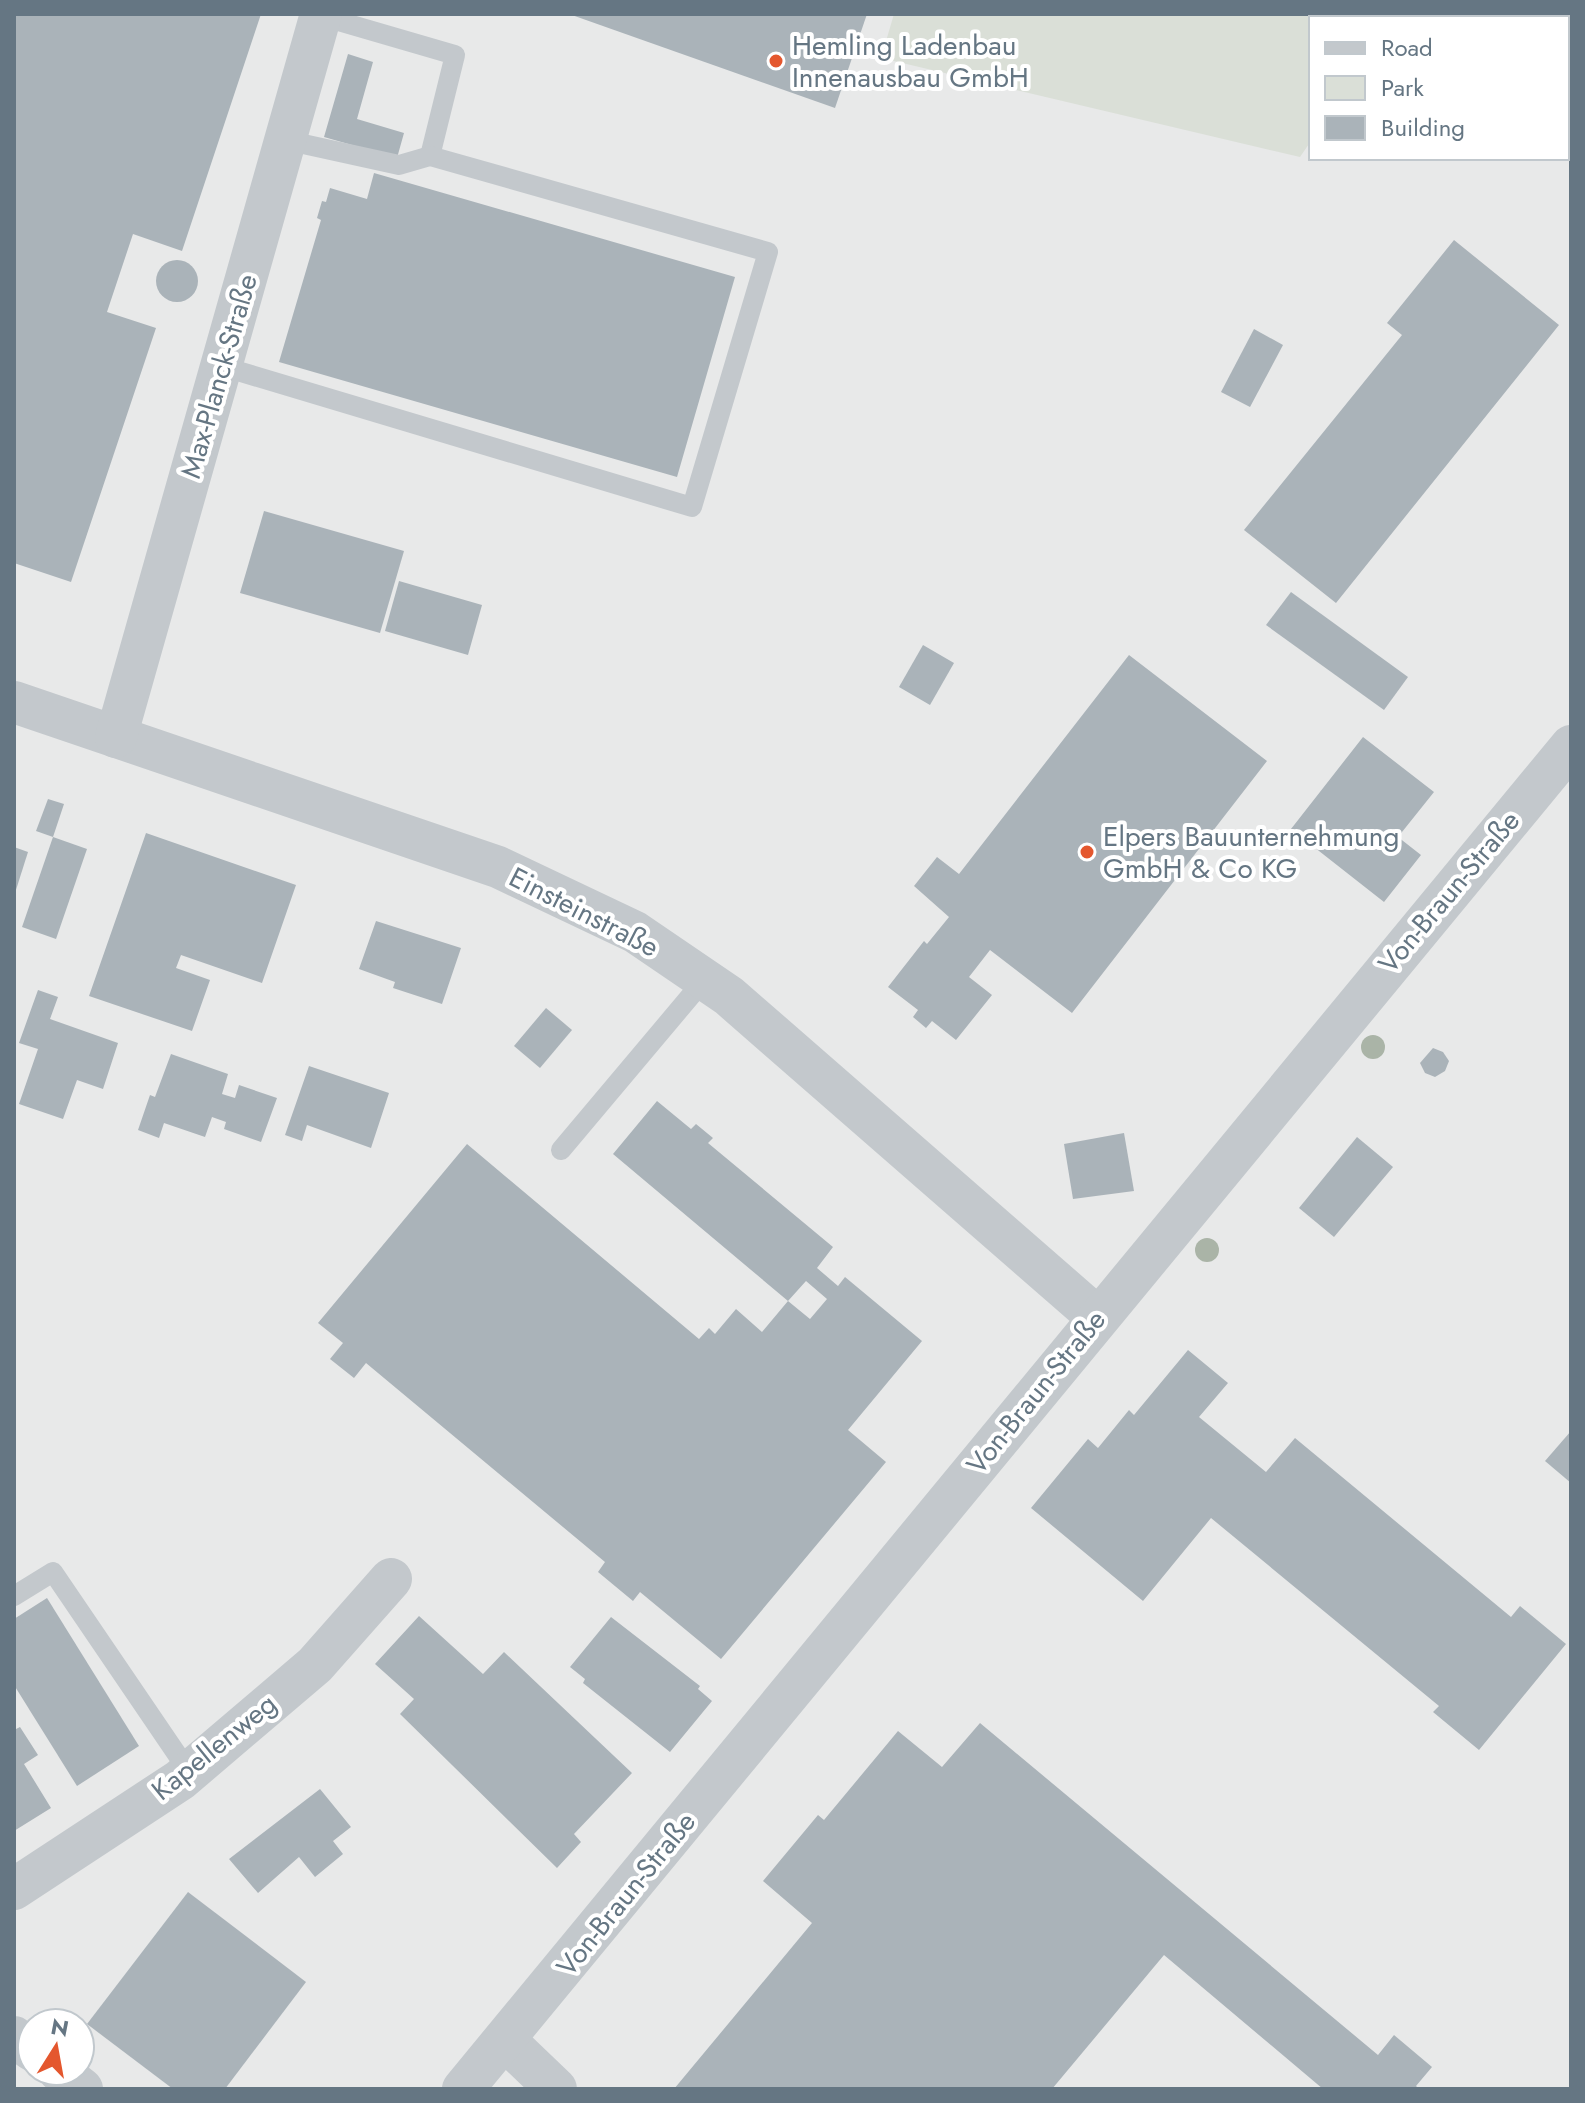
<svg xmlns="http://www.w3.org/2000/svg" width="1585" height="2103" font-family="Jost,sans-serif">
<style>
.built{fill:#e8e9e9;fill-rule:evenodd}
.green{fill:#dadfd7}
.building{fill:#aab3b9;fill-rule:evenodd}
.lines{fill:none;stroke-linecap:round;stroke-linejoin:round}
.lane{stroke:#c3c8cc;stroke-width:20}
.street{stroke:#c3c8cc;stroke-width:42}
.tree{fill:#aab4a7}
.poi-dot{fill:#e4572e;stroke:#fff;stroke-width:3}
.labels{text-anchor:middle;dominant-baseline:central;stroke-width:8;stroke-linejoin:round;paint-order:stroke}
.poi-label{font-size:28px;fill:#657683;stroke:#fff;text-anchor:start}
.street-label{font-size:28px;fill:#657683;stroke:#fff}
</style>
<rect width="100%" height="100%" fill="#fafaf8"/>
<path class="built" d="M14,14h1557v2075h-1557zM1311,18h256v140h-256zM32,2023h48v48h-48z"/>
<polygon class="green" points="894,14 1400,14 1397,18 1311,18 1311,141 1300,157 881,58"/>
<g class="building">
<polygon points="14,14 261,14 182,251 133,234 107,312 156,328 71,582 14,563"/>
<polygon points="569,14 867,14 835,108"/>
<polygon points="1482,14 1571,14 1571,35 1567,37 1567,18 1478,18"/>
<polygon points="348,54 373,62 357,119 404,133 397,158 324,137"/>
<polygon points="374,173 735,277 677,477 279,362 321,220 317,218 322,201 326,202 330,188 367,199"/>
<polygon points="1454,240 1559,325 1336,603 1244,530 1402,335 1387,323"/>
<circle cx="177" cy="281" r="21"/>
<polygon points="1254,329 1283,345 1250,407 1221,392"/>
<polygon points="264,511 404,551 380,633 240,593"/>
<polygon points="399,581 482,605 468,655 385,631"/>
<polygon points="1291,592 1408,677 1384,710 1266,625"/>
<polygon points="923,645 954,663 930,705 899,687"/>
<polygon points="1129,655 1267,761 1072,1013 990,950 969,977 992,995 956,1040 932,1021 926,1028 913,1017 918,1010 888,987 924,941 927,944 949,917 914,886 937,857 959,874"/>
<polygon points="1363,737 1434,792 1398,837 1421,855 1384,902 1291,829"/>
<polygon points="48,799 64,804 53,837 36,831"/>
<polygon points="146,833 296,885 262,983 181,955 176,968 210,980 192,1031 89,996"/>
<polygon points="53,837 87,849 56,939 22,927"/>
<polygon points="14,847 28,852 15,893 14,893"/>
<polygon points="376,921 461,948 442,1004 393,988 395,982 359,969"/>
<polygon points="38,990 58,997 50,1019 118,1043 103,1089 77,1080 63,1119 19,1104 38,1049 19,1043"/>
<polygon points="546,1008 572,1030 540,1068 514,1046"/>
<polygon points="1433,1048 1443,1052 1449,1061 1445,1071 1435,1077 1425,1073 1420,1063"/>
<polygon points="171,1054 228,1074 222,1094 235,1098 239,1085 277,1098 261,1142 224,1129 226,1122 212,1117 205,1137 164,1123 159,1138 138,1130 150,1095 155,1097"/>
<polygon points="309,1066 389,1093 371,1148 307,1125 302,1141 285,1135"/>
<path d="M657,1101l34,28 5,-5 17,14 -5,5 125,104 -16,21 21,18 7,-9 77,64 -74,89 38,32 -165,197 -81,-67 -7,9 -35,-29 7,-10 -239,-199 -12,15 -24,-19 13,-16 -25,-20 149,-179 232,195 10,-11 6,6 21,-25 26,23 26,-31 -175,-147zM806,1281l21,18 -17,20 -22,-18z"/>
<polygon points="1124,1133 1134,1191 1073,1199 1064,1144"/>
<polygon points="1357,1137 1393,1167 1334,1237 1299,1208"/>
<polygon points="1188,1350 1228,1383 1199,1417 1266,1472 1295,1438 1511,1617 1520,1606 1566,1644 1479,1750 1433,1712 1439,1706 1211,1518 1143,1601 1031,1508 1088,1439 1098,1448 1129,1410 1134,1415"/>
<polygon points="1571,1431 1571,1483 1545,1461"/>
<polygon points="47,1598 139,1746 77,1786 14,1685 14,1619"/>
<polygon points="419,1616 483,1674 504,1652 632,1773 574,1834 581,1842 557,1868 400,1714 414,1699 375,1664"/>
<polygon points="611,1617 700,1686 698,1689 712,1701 670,1752 583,1683 585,1679 570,1667"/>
<polygon points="980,1723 1378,2055 1394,2035 1432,2067 1416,2086 1419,2089 1323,2089 1164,1955 1052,2089 674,2089 812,1923 763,1881 818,1815 824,1820 898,1731 942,1767"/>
<polygon points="20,1727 38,1755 24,1764 51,1808 14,1831 14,1730"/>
<polygon points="320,1789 351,1827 333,1841 343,1854 315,1877 299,1857 258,1893 229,1859"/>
<polygon points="188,1892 306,1982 225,2089 173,2089 87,2024"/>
</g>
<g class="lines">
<g class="lane">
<polyline points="321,16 455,55 430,156"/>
<polyline points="221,366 692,507 768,252 430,156 399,165 285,140"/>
<polyline points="561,1150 704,980"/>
<polyline points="14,1596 53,1572 189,1772"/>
</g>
<g class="street">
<polyline points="14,702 498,867 635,932 729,996 1097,1317"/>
<polyline points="116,737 321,14"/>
<polyline points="14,1889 180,1780 315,1665 391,1579"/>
<polyline points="14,2037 32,2050"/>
<polyline points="506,2041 556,2089"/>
<polyline points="59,2071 82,2089"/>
<polyline points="463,2089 1571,746"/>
</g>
</g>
<g class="tree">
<circle cx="1373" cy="1047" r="12"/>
<circle cx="1207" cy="1250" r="12"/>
</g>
<g class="poi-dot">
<circle cx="776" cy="61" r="8"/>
<circle cx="1087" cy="852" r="8"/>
</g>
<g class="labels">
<g class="poi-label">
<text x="792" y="45">Hemling Ladenbau<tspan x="792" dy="32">Innenausbau GmbH</tspan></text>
<text x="1103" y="836">Elpers Bauunternehmung<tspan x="1103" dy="32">GmbH &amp; Co KG</tspan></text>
</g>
<g class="street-label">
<text transform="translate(219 376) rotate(-74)">Max-Planck-Straße</text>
<text transform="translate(1449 892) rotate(-50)">Von-Braun-Straße</text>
<text transform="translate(584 912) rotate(27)">Einsteinstraße</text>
<text transform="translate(1036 1392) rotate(-51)">Von-Braun-Straße</text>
<text transform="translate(214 1747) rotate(-39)">Kapellenweg</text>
<text transform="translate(626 1894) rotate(-51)">Von-Braun-Straße</text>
</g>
</g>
<rect width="1585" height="2103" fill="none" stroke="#657683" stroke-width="32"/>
<rect x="1309" y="16" width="260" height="144" fill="#ffffff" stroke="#c1c8cd" stroke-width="2"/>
<rect x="1325" y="42" width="40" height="12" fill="#c3c8cc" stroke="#c1c8cd" stroke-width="2"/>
<text x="1381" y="56" font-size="24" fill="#657683">Road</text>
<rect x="1325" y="76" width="40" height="24" fill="#dadfd7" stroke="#c1c8cd" stroke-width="2"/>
<text x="1381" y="96" font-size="24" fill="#657683">Park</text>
<rect x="1325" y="116" width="40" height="24" fill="#aab3b9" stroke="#c1c8cd" stroke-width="2"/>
<text x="1381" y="136" font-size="24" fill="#657683">Building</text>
<g transform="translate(56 2047) rotate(11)"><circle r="38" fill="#ffffff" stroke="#c1c8cd" stroke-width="2"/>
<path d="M0-6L14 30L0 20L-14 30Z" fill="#e4572e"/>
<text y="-12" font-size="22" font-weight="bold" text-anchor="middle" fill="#657683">N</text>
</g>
</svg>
